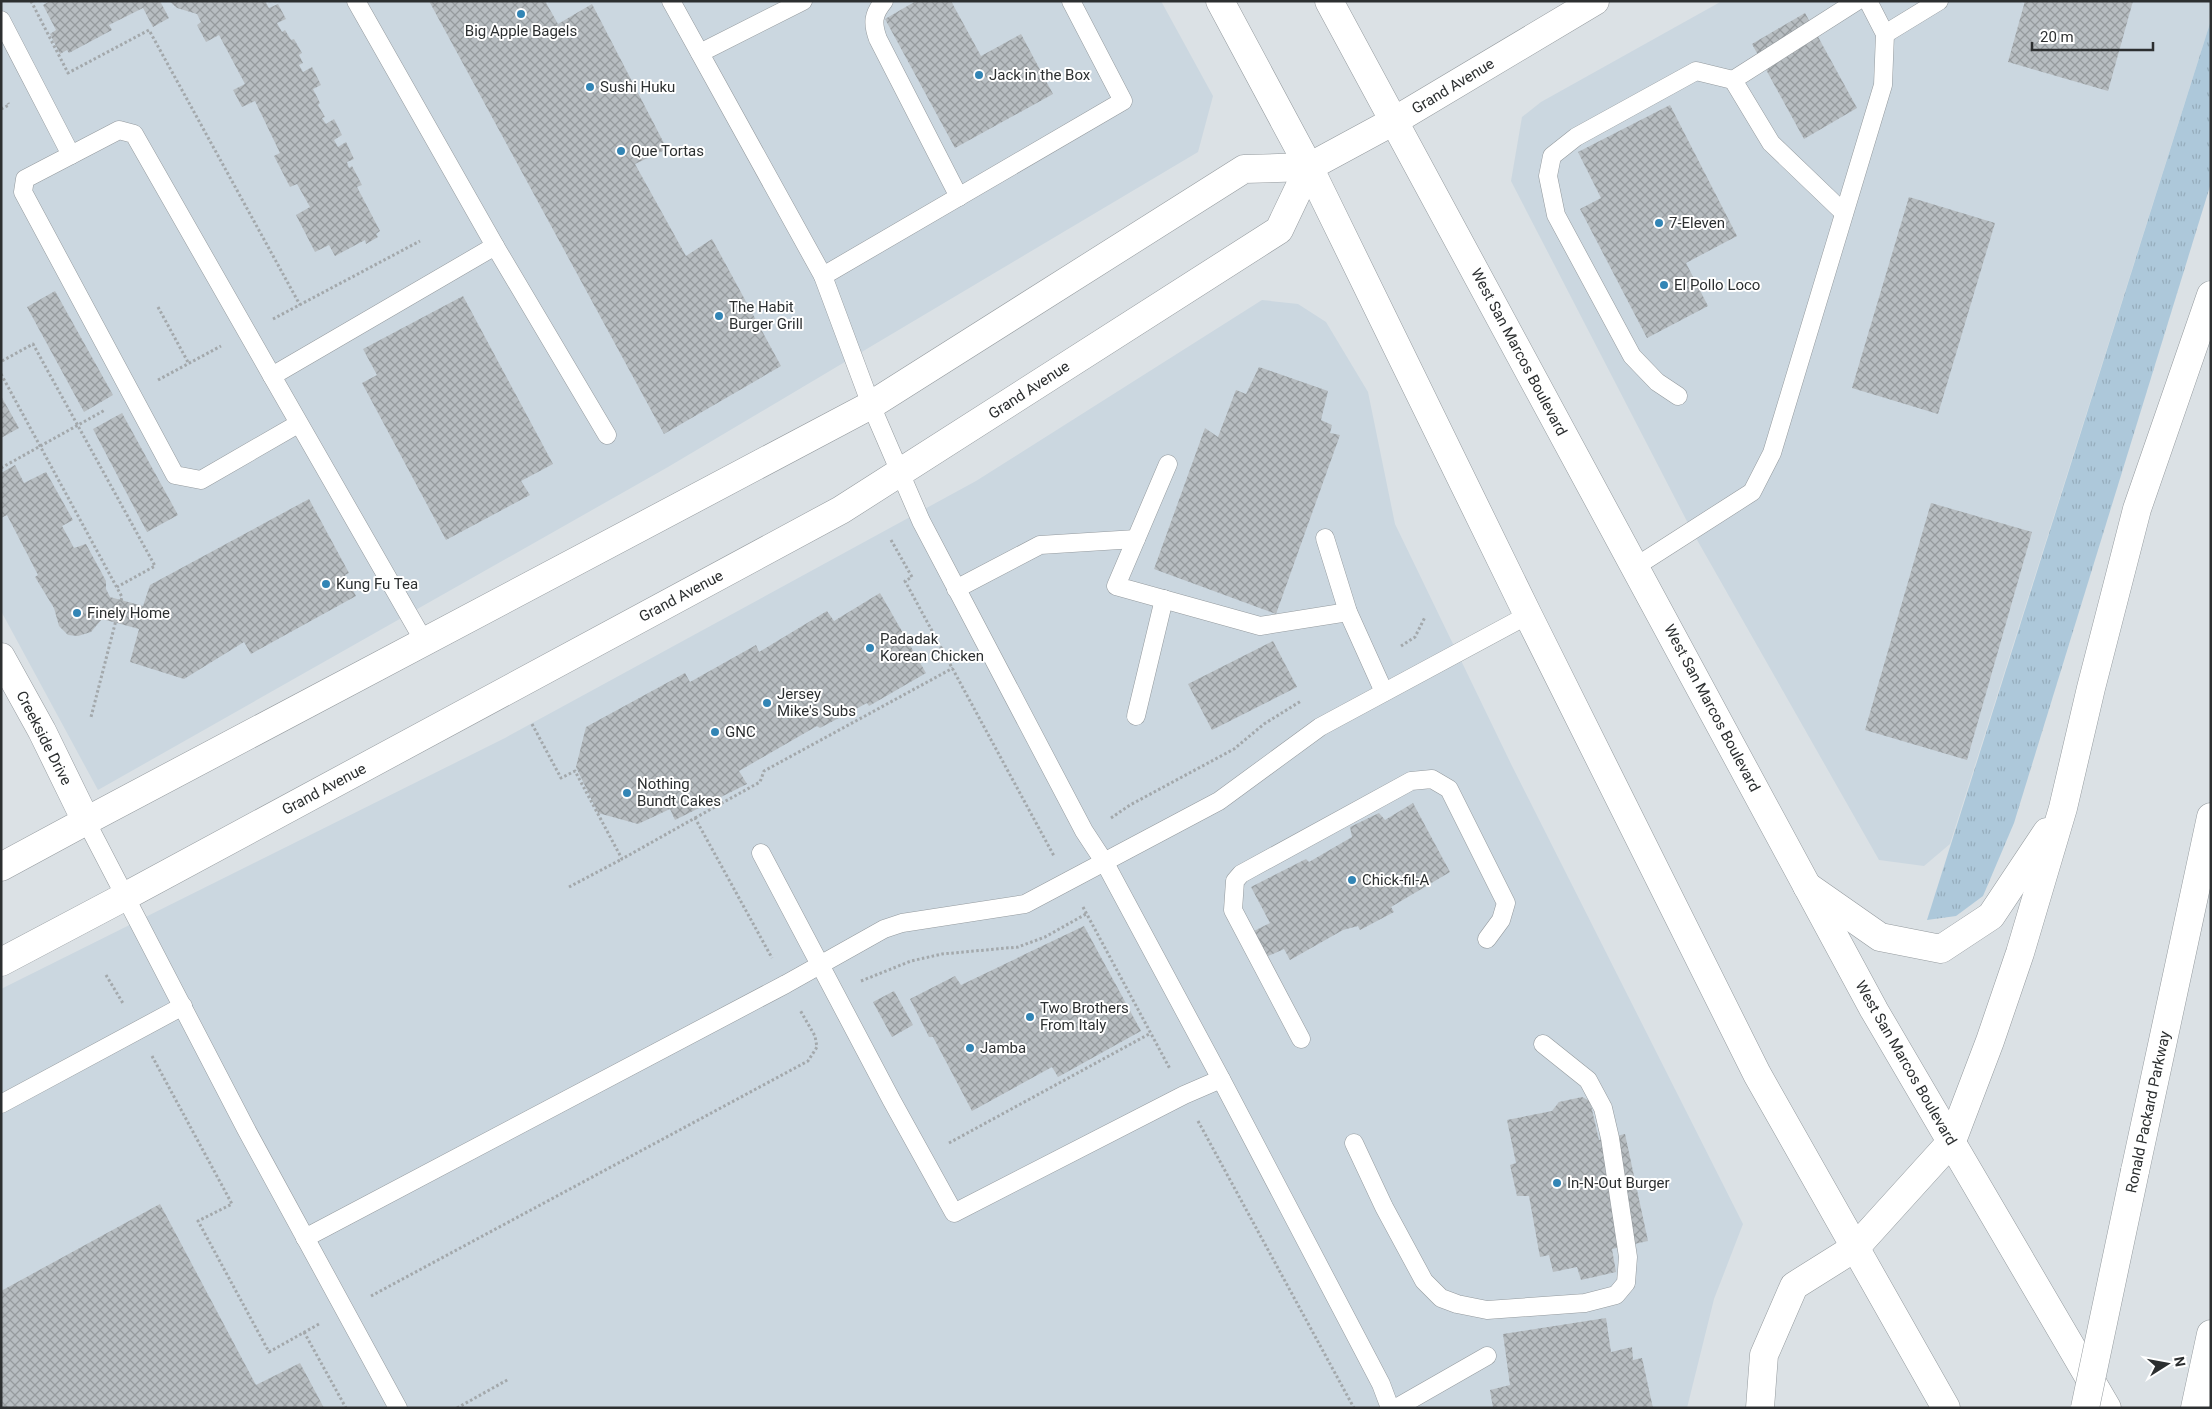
<svg xmlns="http://www.w3.org/2000/svg" width="2212" height="1409" font-family="Roboto,sans-serif">
<style>
.built{fill:#cbd7e0}
.grass{fill:url(#grass-tufts)}
.building{fill:url(#building-cross-hatch)}
.lines{fill:none;stroke-linecap:round;stroke-linejoin:round}
.lane-casing{stroke:#949a9e;stroke-width:19}
.street-casing{stroke:#949a9e;stroke-width:29}
.secondary-casing{stroke:#949a9e;stroke-width:29}
.primary-casing{stroke:#949a9e;stroke-width:29}
.highway-casing{stroke:#949a9e;stroke-width:29}
.path{stroke:#a3a8ab;stroke-width:3;stroke-dasharray:2.5 2.5;stroke-linecap:butt}
.lane{stroke:#fff;stroke-width:18}
.street{stroke:#fff;stroke-width:28}
.secondary{stroke:#fff;stroke-width:28}
.primary{stroke:#fff;stroke-width:28}
.highway{stroke:#fff;stroke-width:28}
.highway-bridge-casing{stroke:#949a9e;stroke-width:29;stroke-linecap:butt}
.highway-bridge{stroke:#fff;stroke-width:28}
.poi-dot{fill:#3285b5;stroke:#fff;stroke-width:2}
.labels{text-anchor:middle;dominant-baseline:central;stroke-width:4;stroke-linejoin:round;paint-order:stroke}
.poi-label{font-size:15px;fill:#2c2f30;stroke:#fff;text-anchor:start}
.street-label{font-size:15px;fill:#2c2f30;stroke:#fff}
</style>
<defs>
<pattern id="grass-tufts" width="24" height="20" patternUnits="userSpaceOnUse" patternTransform="scale(1.25)"><rect width="24" height="20" fill="#adc8da"/><path d="M3 7l-1-3M5 7V3M7 7l1-3M15 17l-1-3M17 17v-4M19 17l1-3" fill="none" stroke="#95acbb"/></pattern>
<pattern id="building-cross-hatch" width="8" height="8" patternUnits="userSpaceOnUse" patternTransform="scale(1.25)"><rect width="8" height="8" fill="#b7bdc1"/><path d="M0 0l8 8M0 8l8-8" fill="none" stroke="#959a9d"/></pattern>
</defs>
<rect width="100%" height="100%" fill="#dbe1e5"/>
<g class="built">
<polygon points="1,1 1161,1 1213,96 1198,152 668,467 98,790 1,611"/>
<polygon points="1722,1 2211,1 2211,20 1950,844 1924,866 1879,860 1692,531 1511,181 1522,117 1541,102"/>
<polygon points="1262,300 1298,304 1326,322 1368,392 1395,524 1512,766 1743,1224 1714,1299 1687,1408 1,1408 1,989 505,738 976,481"/>
</g>
<polygon class="grass" points="2211,20 2211,183 2014,823 1983,896 1956,916 1927,920"/>
<g class="building">
<polygon points="50,1 160,1 169,18 153,27 143,8 109,25 112,30 69,53 67,50 60,54 50,34 56,30 43,5"/>
<polygon points="169,1 265,1 269,8 278,4 286,19 277,23 282,32 285,30 291,40 294,39 302,53 299,55 303,63 299,65 303,72 312,67 321,85 313,89 320,103 318,105 325,117 322,118 326,124 334,119 342,135 334,140 338,147 346,142 354,159 347,162 349,168 352,166 362,185 357,187 380,231 376,234 378,237 366,244 365,240 335,256 329,245 315,252 296,215 310,207 297,184 290,187 274,156 280,153 255,101 242,107 233,90 245,84 219,35 206,42 197,25 201,22 197,14 177,8"/>
<polygon points="429,1 545,1 558,24 592,4 667,149 635,164 686,256 712,239 781,366 664,434"/>
<polygon points="916,1 951,1 981,56 1021,34 1053,94 955,148 885,19"/>
<polygon points="2025,1 2133,1 2108,91 2008,62"/>
<polygon points="1805,13 1857,108 1804,139 1752,44"/>
<polygon points="1670,105 1737,236 1686,263 1708,306 1647,338 1580,209 1601,198 1578,152"/>
<polygon points="1909,197 1995,223 1938,414 1852,388"/>
<polygon points="55,291 113,395 84,412 27,307"/>
<polygon points="463,296 553,464 521,481 530,495 446,540 362,383 377,375 363,349"/>
<polygon points="1259,367 1328,391 1321,420 1332,425 1330,433 1340,435 1276,614 1154,569 1205,428 1218,437 1236,390 1246,394"/>
<polygon points="1,396 19,428 1,438"/>
<polygon points="122,413 178,515 147,532 93,429"/>
<polygon points="15,465 24,483 46,472 73,520 62,526 74,548 86,544 106,581 106,589 110,597 143,606 150,585 309,499 349,573 345,575 356,596 251,654 244,642 184,679 130,662 139,629 102,619 91,632 78,636 68,635 59,626 54,608 35,577 38,575 7,515 1,518 1,473"/>
<polygon points="1931,503 2032,532 1967,760 1865,730"/>
<polygon points="880,593 926,673 869,706 867,703 820,728 817,726 739,771 747,784 675,820 670,809 638,824 598,813 576,767 586,727 685,673 690,682 756,645 759,652 827,611 834,621"/>
<polygon points="1273,641 1297,687 1212,730 1188,684"/>
<polygon points="1413,803 1450,872 1391,907 1394,912 1360,930 1358,926 1343,930 1290,960 1284,949 1266,957 1252,932 1270,923 1251,887 1306,859 1309,862 1352,837 1350,827 1379,813 1385,820"/>
<polygon points="1084,926 1141,1031 1058,1077 1052,1067 972,1111 933,1037 929,1037 910,999 955,976 961,985"/>
<polygon points="894,991 913,1025 892,1037 873,1002"/>
<polygon points="1582,1097 1590,1101 1599,1140 1625,1134 1648,1241 1612,1249 1616,1272 1581,1280 1577,1267 1553,1272 1549,1255 1540,1257 1529,1196 1517,1196 1510,1165 1516,1163 1507,1120 1552,1111 1559,1102"/>
<polygon points="160,1204 256,1385 300,1363 324,1408 1,1408 1,1291"/>
<polygon points="1606,1318 1611,1352 1632,1347 1633,1360 1642,1358 1653,1408 1493,1408 1490,1390 1510,1385 1503,1334"/>
</g>
<g class="lines">
<g class="lane-casing">
<g id="lane">
<polyline points="356,1 495,246"/>
<polyline points="671,1 823,276 871,405 921,521 1084,831 1105,863 1221,1079 1381,1384 1390,1408"/>
<path d="M884,1c-11,13 -12,22 -6,38l81,158"/>
<polyline points="1,20 71,155"/>
<polyline points="1885,34 1939,1"/>
<polyline points="700,53 803,1"/>
<polyline points="1844,213 1771,143 1733,80 1857,1"/>
<polyline points="823,276 1123,101 1071,1"/>
<polyline points="272,376 134,134 119,130 25,179 23,192 175,475 201,480 298,424"/>
<polyline points="1678,396 1657,382 1632,356 1556,215 1548,176 1552,156 1576,137 1696,71 1733,80"/>
<polyline points="1168,464 1116,586 1260,626 1348,612"/>
<polyline points="1325,538 1348,612 1384,692"/>
<polyline points="1635,567 1752,492 1772,453 1883,85 1885,34 1868,1"/>
<polyline points="956,589 1040,545 1136,539"/>
<polyline points="425,643 272,376 495,246 607,435"/>
<polyline points="1136,716 1164,599"/>
<polyline points="86,821 246,1129 398,1408"/>
<polyline points="761,853 892,1101 954,1213 1184,1095 1221,1079"/>
<polyline points="1301,1039 1233,910 1235,881 1241,874 1411,781 1432,779 1449,789 1506,903 1501,920 1487,939"/>
<polyline points="1,1104 183,1006"/>
<polyline points="1354,1143 1384,1207 1424,1281 1441,1298 1457,1304 1487,1310 1585,1303 1616,1295 1626,1283 1628,1257 1610,1138 1603,1108 1588,1080 1543,1044"/>
<polyline points="305,1238 786,984 884,929 902,923 1025,904 1219,801 1320,727 1528,615"/>
<polyline points="1396,1408 1487,1356"/>
</g>
</g>
<g class="street-casing">
<g id="street">
<polyline points="1,657 42,731 86,821 1,867"/>
<polyline points="1,962 124,897"/>
</g>
</g>
<g class="secondary-casing">
<g id="secondary">
<polyline points="86,821 871,405 1244,169 1309,167 1394,121 1595,1"/>
<polyline points="124,897 841,510 1279,230 1309,167"/>
</g>
</g>
<g class="primary-casing">
<g id="primary">
<polyline points="1220,1 1309,167 1528,615 1757,1074 1946,1408"/>
<polyline points="1329,1 1874,1010 2107,1408"/>
</g>
</g>
<g class="highway-casing">
<g id="highway">
<polyline points="1807,886 1880,937 1941,949 1991,916 2047,832"/>
<polyline points="2135,1171 2211,817"/>
<polyline points="1760,1408 1764,1355 1794,1286 1856,1247 1952,1141 1990,1041 2020,953 2063,808 2091,688 2137,509 2211,295"/>
<polyline points="2195,1408 2211,1334"/>
</g>
</g>
<g class="path">
<polyline points="31,1 68,73 149,30 300,305"/>
<polyline points="1,109 9,105 8,103"/>
<polyline points="158,307 189,364"/>
<polyline points="273,319 420,241"/>
<polyline points="2,361 33,344 155,566 117,587"/>
<polyline points="1,374 122,597 91,717"/>
<polyline points="158,380 221,346"/>
<polyline points="1,468 105,410"/>
<polyline points="891,540 912,577 905,581 1054,856"/>
<polyline points="1401,646 1415,637 1425,617"/>
<polyline points="532,724 561,778 575,771 622,859 695,818 772,958"/>
<polyline points="695,818 760,782 764,771 953,668"/>
<polyline points="1111,818 1130,805 1234,749 1264,724 1301,701"/>
<polyline points="569,887 622,859"/>
<polyline points="1083,907 1170,1069"/>
<polyline points="106,975 124,1005"/>
<polyline points="861,981 911,961 942,954 1018,947 1045,937 1086,914"/>
<polyline points="152,1056 232,1204 198,1221 269,1352 319,1324"/>
<polyline points="1198,1121 1354,1408"/>
<polyline points="949,1143 1151,1033"/>
<polyline points="371,1296 808,1061 817,1047 815,1036 800,1010"/>
<polyline points="304,1332 346,1408"/>
<polyline points="457,1408 509,1379"/>
</g>
<use href="#lane" class="lane"/>
<use href="#street" class="street"/>
<use href="#secondary" class="secondary"/>
<use href="#primary" class="primary"/>
<use href="#highway" class="highway"/>
<g class="highway-bridge-casing">
<polyline id="highway-bridge" points="2085,1408 2135,1171"/>
</g>
<use href="#highway-bridge" class="highway-bridge"/>
</g>
<g class="poi-dot">
<circle cx="521" cy="14" r="5"/>
<circle cx="979" cy="75" r="5"/>
<circle cx="590" cy="87" r="5"/>
<circle cx="621" cy="151" r="5"/>
<circle cx="1659" cy="223" r="5"/>
<circle cx="1664" cy="285" r="5"/>
<circle cx="719" cy="316" r="5"/>
<circle cx="326" cy="584" r="5"/>
<circle cx="77" cy="613" r="5"/>
<circle cx="870" cy="648" r="5"/>
<circle cx="767" cy="703" r="5"/>
<circle cx="715" cy="732" r="5"/>
<circle cx="627" cy="793" r="5"/>
<circle cx="1352" cy="880" r="5"/>
<circle cx="1030" cy="1017" r="5"/>
<circle cx="970" cy="1048" r="5"/>
<circle cx="1557" cy="1183" r="5"/>
</g>
<g class="labels">
<g class="poi-label">
<text x="521" y="31" text-anchor="middle">Big Apple Bagels</text>
<text x="989" y="75">Jack in the Box</text>
<text x="600" y="87">Sushi Huku</text>
<text x="631" y="151">Que Tortas</text>
<text x="1669" y="223">7-Eleven</text>
<text x="1674" y="285">El Pollo Loco</text>
<text x="729" y="307">The Habit<tspan x="729" dy="17">Burger Grill</tspan></text>
<text x="336" y="584">Kung Fu Tea</text>
<text x="87" y="613">Finely Home</text>
<text x="880" y="639">Padadak<tspan x="880" dy="17">Korean Chicken</tspan></text>
<text x="777" y="694">Jersey<tspan x="777" dy="17">Mike's Subs</tspan></text>
<text x="725" y="732">GNC</text>
<text x="637" y="784">Nothing<tspan x="637" dy="17">Bundt Cakes</tspan></text>
<text x="1362" y="880">Chick-fil-A</text>
<text x="1040" y="1008">Two Brothers<tspan x="1040" dy="17">From Italy</tspan></text>
<text x="980" y="1048">Jamba</text>
<text x="1567" y="1183">In-N-Out Burger</text>
</g>
<g class="street-label">
<text transform="translate(1453 86) rotate(-31)">Grand Avenue</text>
<text transform="translate(1519 352) rotate(62)">West San Marcos Boulevard</text>
<text transform="translate(1029 390) rotate(-33)">Grand Avenue</text>
<text transform="translate(681 596) rotate(-28)">Grand Avenue</text>
<text transform="translate(1712 708) rotate(62)">West San Marcos Boulevard</text>
<text transform="translate(44 738) rotate(63)">Creekside Drive</text>
<text transform="translate(324 789) rotate(-28)">Grand Avenue</text>
<text transform="translate(1906 1063) rotate(60)">West San Marcos Boulevard</text>
<text transform="translate(2148 1112) rotate(-78)">Ronald Packard Parkway</text>
</g>
</g>
<rect width="2212" height="1409" fill="none" stroke="#2c2f30" stroke-width="5"/>
<g transform="translate(2167 1364) rotate(79)" stroke="#ffffff" stroke-width="4" paint-order="stroke">
<path d="M0-4L9 19L0 12L-9 19Z" fill="#2c2f30"/>
<text y="-8" font-size="14" font-weight="bold" text-anchor="middle" fill="#2c2f30">N</text>
</g>
<path d="M2032 42v8h121v-8" fill="none" stroke="#2c2f30" stroke-width="2.5"/>
<text x="2040" y="42" font-size="15" fill="#2c2f30" stroke="#ffffff" stroke-width="4" paint-order="stroke">20 m</text>
</svg>
